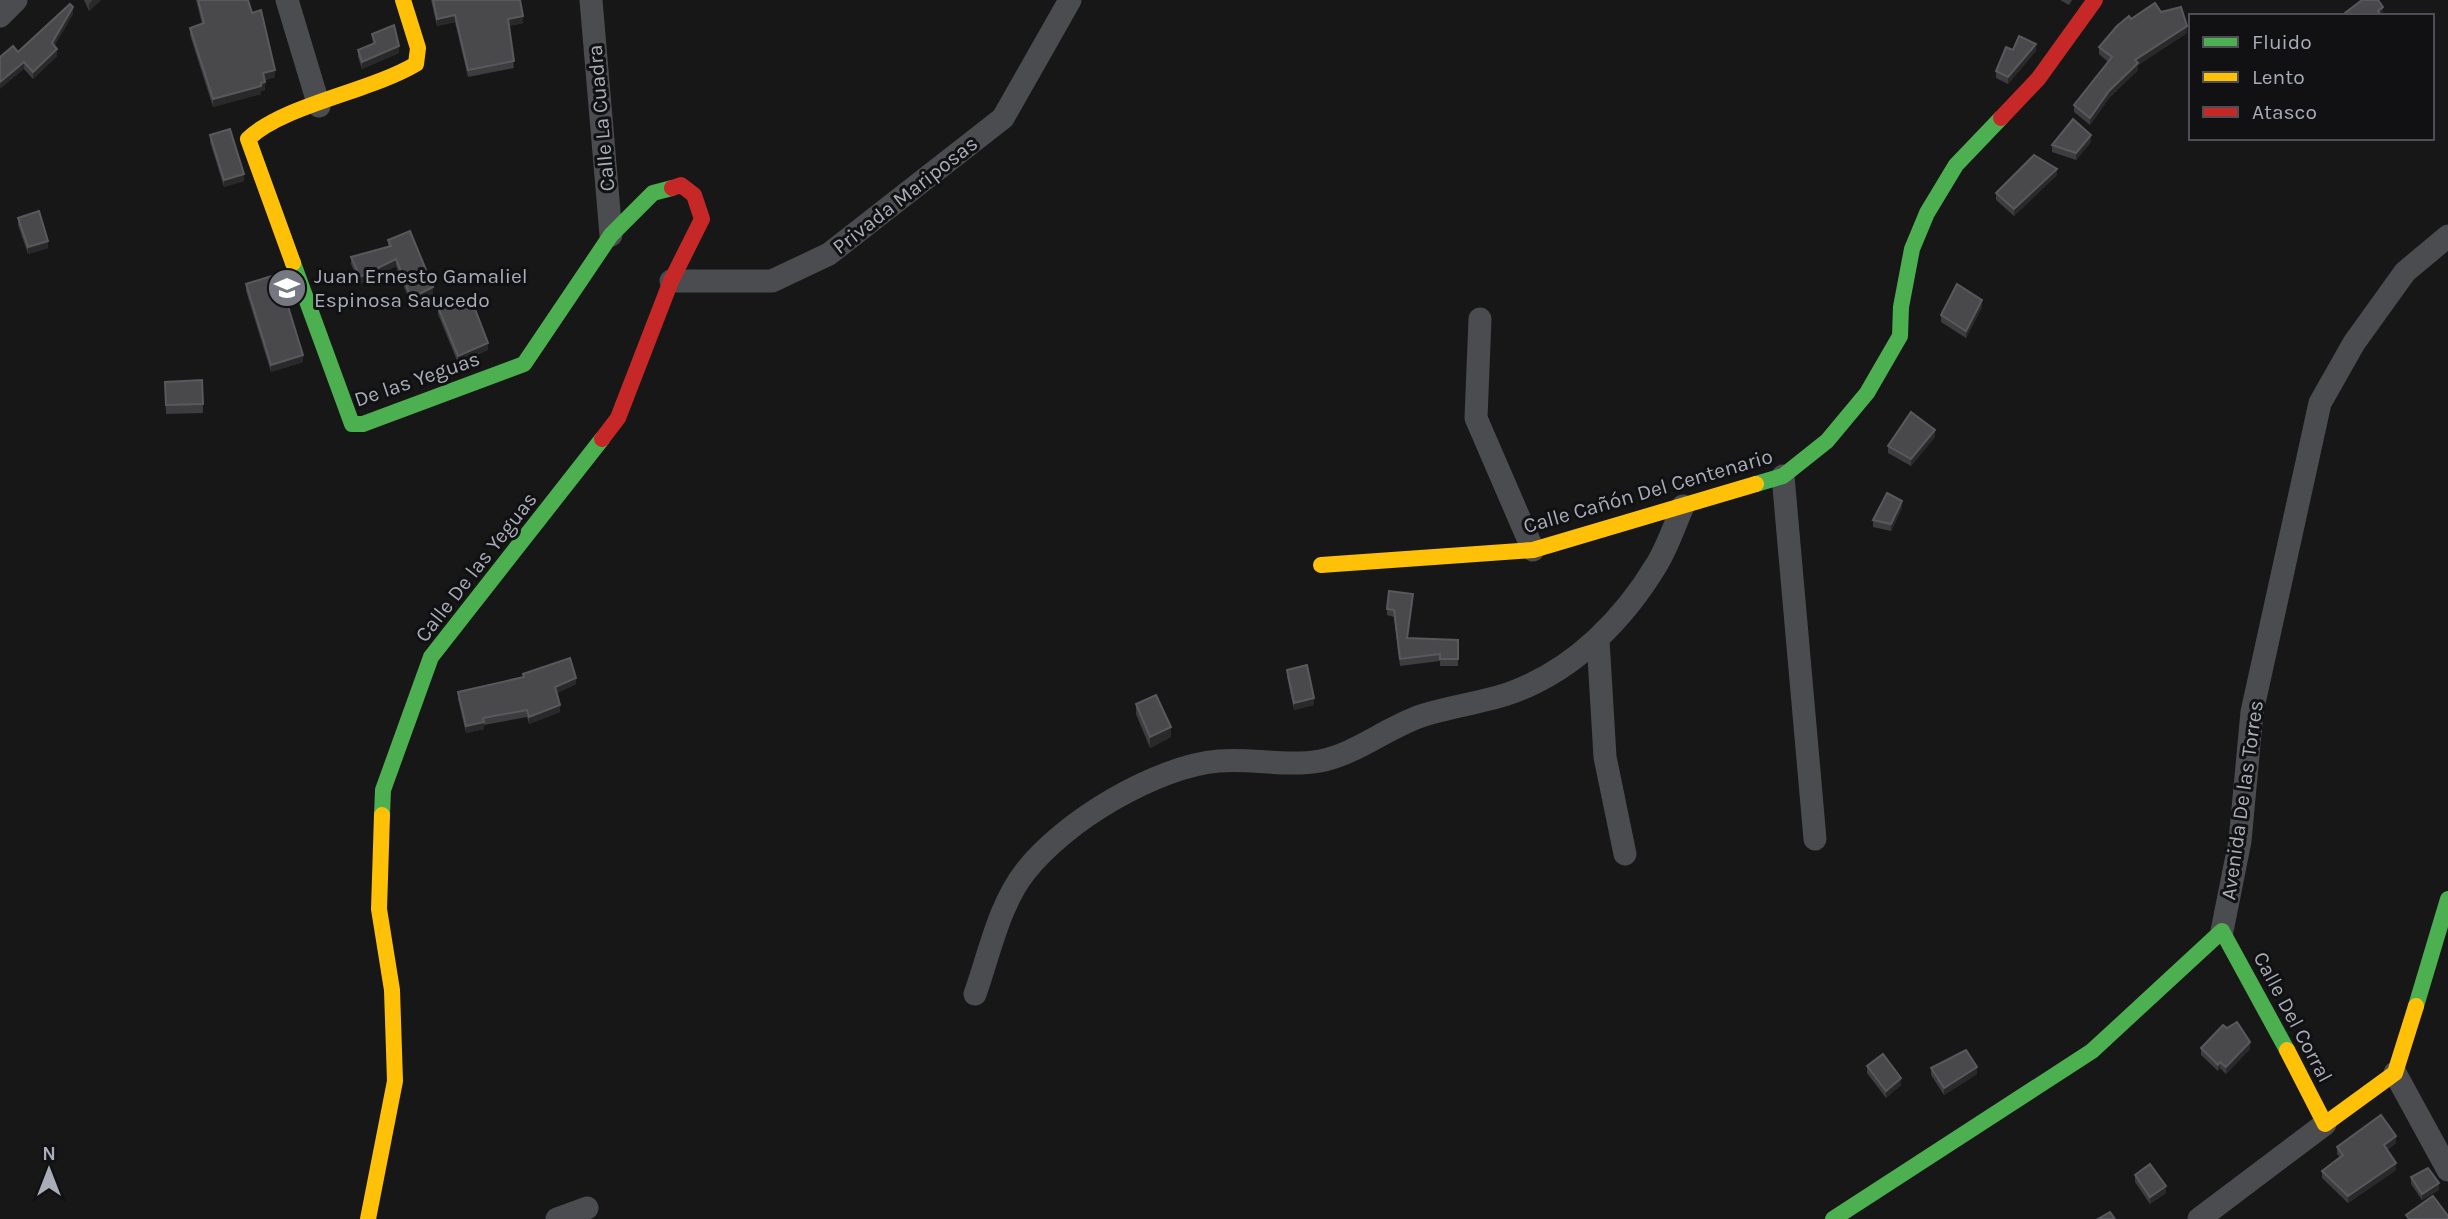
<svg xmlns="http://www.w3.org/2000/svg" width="2448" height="1219" font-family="Karla,sans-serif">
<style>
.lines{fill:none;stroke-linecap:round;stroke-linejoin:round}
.street{stroke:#4b4c50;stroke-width:23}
.fast{stroke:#4caf50;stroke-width:16}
.slow{stroke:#ffc107;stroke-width:16}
.jam{stroke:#c62828;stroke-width:16}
.wall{fill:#3d3d3f}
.shaded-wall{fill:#29292a}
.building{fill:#49494c;stroke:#58595d;stroke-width:2}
.labels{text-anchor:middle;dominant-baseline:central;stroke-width:6;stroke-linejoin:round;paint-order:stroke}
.street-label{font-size:21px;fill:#a8adb8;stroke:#111113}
.poi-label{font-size:21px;fill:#a8adb8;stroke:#111113;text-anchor:start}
</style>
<rect width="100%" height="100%" fill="#171717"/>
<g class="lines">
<g class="street">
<polyline points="287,0 319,106"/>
<polyline points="591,0 611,235"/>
<polyline points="0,16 16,0"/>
<polyline points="671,281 772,281 829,254 1003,118 1070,0"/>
<polyline points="1480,319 1476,418 1533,550"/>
<polyline points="1783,476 1815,839"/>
<polyline points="1598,640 1605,757 1625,854"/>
<polyline points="2222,931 2240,841 2252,712 2320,403 2354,343 2405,272 2448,236"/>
<path d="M975,994c14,-39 24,-89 50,-122 38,-50 131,-106 194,-111 33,-3 68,6 101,0 36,-7 66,-33 101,-45 30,-10 62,-13 92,-24 62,-23 111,-73 144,-128 11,-18 18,-40 26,-58"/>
<polyline points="2395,1073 2448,1170"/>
<polyline points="557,1219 587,1208"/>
<polyline points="2199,1219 2325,1124"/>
</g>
<g class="fast">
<polyline points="293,263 352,424 363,424 524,364 611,235 653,193 672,188"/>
<polyline points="1756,484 1783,476 1827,441 1867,393 1900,336 1901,307 1912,249 1927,213 1956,165 2001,118"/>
<polyline points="382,815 383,790 431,657 602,439"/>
<polyline points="2416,1006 2448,899"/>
<polyline points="1833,1219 2092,1051 2222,931 2287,1050"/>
</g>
<g class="slow">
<path d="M293,263l-45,-124c35,-34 121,-47 168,-75l2,-16 -15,-48"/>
<polyline points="1321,565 1533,550 1756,484"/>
<polyline points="2287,1050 2325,1124 2395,1073 2416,1006"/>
<polyline points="368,1219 395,1081 392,990 379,909 382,815"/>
</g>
<g class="jam">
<polyline points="2001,118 2038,79 2095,0"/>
<polyline points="602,439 618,418 671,281 702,219 694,195 681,185 672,188"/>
</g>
</g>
<g class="wall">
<polygon points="84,0 101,0 89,11"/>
<polygon points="196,0 248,0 252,13 275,77 265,80 265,90 261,91 261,94 213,107 190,35 190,28 202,24"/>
<polygon points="431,0 520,0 523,23 509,26 514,68 468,77 455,22 437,26"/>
<polygon points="2060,0 2072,0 2069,5"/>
<polygon points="2161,12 2187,33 2138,65 2138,70 2109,98 2090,125 2074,112 2074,105 2108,62 2099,54 2099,47 2131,19"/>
<polygon points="73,14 54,46 57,56 33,79 24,69 18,52"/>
<polygon points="372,34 399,53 362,69 358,57 358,50 373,44"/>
<polygon points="2013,50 2036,51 2008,84 1996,78 1996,71"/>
<polygon points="210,135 244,181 224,187 210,142"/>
<polygon points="2091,142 2076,160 2052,152 2052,145"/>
<polygon points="2057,175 2014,216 1996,200 1996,193"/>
<polygon points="18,218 48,248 28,254 18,225"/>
<polygon points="388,240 433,294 411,305 396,266 360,284 351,264 351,257 388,247"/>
<polygon points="246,284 303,362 271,372 246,291"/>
<polygon points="438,307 488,350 458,363 438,314"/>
<polygon points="1982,307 1966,338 1941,322 1941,315"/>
<polygon points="202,380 203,413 166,414 165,382"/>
<polygon points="1935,437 1911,466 1888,453 1888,446"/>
<polygon points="1902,508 1891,531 1873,527 1873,520"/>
<polygon points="1413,601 1407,638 1458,640 1458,666 1440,666 1440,661 1400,666 1394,617 1387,615 1387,609"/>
<polygon points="1287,670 1314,705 1294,710 1287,677"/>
<polygon points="523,674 576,684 557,693 560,712 529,724 527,717 484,725 484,729 466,733 458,699 458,692 523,677"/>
<polygon points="1136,704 1171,737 1150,748 1136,714"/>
<polygon points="2227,1028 2250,1049 2226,1074 2220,1068 2218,1071 2201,1055 2201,1048"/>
<polygon points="1867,1066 1901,1085 1886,1098 1867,1073"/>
<polygon points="1931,1068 1977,1074 1944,1095 1931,1075"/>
<polygon points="2396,1143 2387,1150 2396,1170 2348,1203 2322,1178 2322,1171 2340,1157 2337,1154 2337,1147"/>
<polygon points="2135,1175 2166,1193 2150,1204 2135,1182"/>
<polygon points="2411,1177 2439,1190 2422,1200 2411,1184"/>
</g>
<g class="shaded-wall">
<polygon points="93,0 101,0 89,11 89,4"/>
<polygon points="73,7 73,14 52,50 52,43"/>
<polygon points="2383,7 2383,14 2381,16 2378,11"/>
<polygon points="455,15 455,22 437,26 437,19"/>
<polygon points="523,16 523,23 508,26 508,19"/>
<polygon points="2187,26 2187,33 2138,65 2138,70 2109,98 2090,125 2090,118 2109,91 2135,60"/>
<polygon points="2036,44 2036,51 2008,84 2008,77"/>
<polygon points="399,46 399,53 362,69 362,62"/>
<polygon points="57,49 57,56 33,79 33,72"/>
<polygon points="24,62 24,69 0,89 0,82"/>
<polygon points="275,70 275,77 263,80 263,73"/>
<polygon points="265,82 265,90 261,91 261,94 213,107 213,99"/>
<polygon points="2091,135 2091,142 2076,160 2076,153"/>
<polygon points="2057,169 2057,175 2014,216 2014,209"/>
<polygon points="244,174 244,181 224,187 224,180"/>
<polygon points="48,241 48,248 28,254 28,247"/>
<polygon points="396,259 396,266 360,284 360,277"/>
<polygon points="433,287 433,294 411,305 411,298"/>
<polygon points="1982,300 1982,307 1966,338 1966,331"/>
<polygon points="488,343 488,350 458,363 458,356"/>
<polygon points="303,355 303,362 271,372 271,365"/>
<polygon points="1935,430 1935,437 1911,466 1911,459"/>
<polygon points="1902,501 1902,508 1891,531 1891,524"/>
<polygon points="1413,594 1413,601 1407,645 1407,638"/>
<polygon points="576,678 576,684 555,694 555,687"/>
<polygon points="1314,698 1314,705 1294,710 1294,703"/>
<polygon points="560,705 560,712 529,724 529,717"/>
<polygon points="484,722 484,729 466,733 466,726"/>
<polygon points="1171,727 1171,737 1150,748 1150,737"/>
<polygon points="2250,1042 2250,1049 2226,1074 2226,1067"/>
<polygon points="2220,1062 2220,1068 2218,1071 2218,1065"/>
<polygon points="1977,1067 1977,1074 1944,1095 1944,1088"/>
<polygon points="1901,1078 1901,1085 1886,1098 1886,1091"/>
<polygon points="2396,1136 2396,1143 2384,1152 2384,1145"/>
<polygon points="2396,1163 2396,1170 2348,1203 2348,1196"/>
<polygon points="2439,1183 2439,1190 2422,1200 2422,1194"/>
<polygon points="2166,1186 2166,1193 2150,1204 2150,1197"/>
</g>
<g class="building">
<polygon points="198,0 248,0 252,13 261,10 275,70 263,73 265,82 261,83 261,86 213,99 190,28 204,23"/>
<polygon points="433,0 520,0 523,16 508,19 514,61 468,70 455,15 437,19"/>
<polygon points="2362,0 2378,0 2383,7 2378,11 2381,15 2347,16 2345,13"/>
<polygon points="2155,3 2161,12 2181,7 2187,26 2135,60 2138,63 2109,91 2090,118 2074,105 2112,57 2099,47 2117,26 2129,16 2131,19"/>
<polygon points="70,4 73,7 52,43 57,49 33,72 24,62 0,82 0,57 13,46 18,52"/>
<polygon points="394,25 399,46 362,62 358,50 375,43 372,34"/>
<polygon points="2019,36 2036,44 2008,77 1996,71 2006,47 2013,50"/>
<polygon points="2073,119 2091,135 2076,153 2052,145"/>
<polygon points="230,129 244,174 224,180 210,135"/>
<polygon points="2034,155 2057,169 2014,209 1996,193"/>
<polygon points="39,211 48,241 28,247 18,218"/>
<polygon points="410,231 433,287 411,298 396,259 360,277 351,257 391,246 388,240"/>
<polygon points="278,274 303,355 271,365 246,284"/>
<polygon points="1957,284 1982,300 1966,331 1941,315"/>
<polygon points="470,296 488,343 458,356 438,307"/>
<polygon points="202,380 203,404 166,405 165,382"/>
<polygon points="1911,412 1935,430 1911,459 1888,446"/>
<polygon points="1887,493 1902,501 1891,524 1873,520"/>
<polygon points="1389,591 1413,594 1407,638 1458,640 1458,659 1440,659 1440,654 1400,659 1394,610 1387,609"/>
<polygon points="570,658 576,678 555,687 560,705 529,717 527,710 483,718 484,722 466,726 458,692 524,677 523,674"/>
<polygon points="1307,665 1314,698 1294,703 1287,670"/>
<polygon points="1156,695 1171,727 1150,737 1136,704"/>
<polygon points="2237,1022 2250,1042 2226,1067 2220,1062 2218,1065 2201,1048 2223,1025 2227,1028"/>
<polygon points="1966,1050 1977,1067 1944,1088 1931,1068"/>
<polygon points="1883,1054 1901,1078 1886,1091 1867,1066"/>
<polygon points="2381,1115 2396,1136 2384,1145 2396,1163 2348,1196 2322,1171 2343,1155 2337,1147"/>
<polygon points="2150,1164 2166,1186 2150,1197 2135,1175"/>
<polygon points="2428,1168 2439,1183 2422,1194 2411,1177"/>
<polygon points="2433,1196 2448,1216 2448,1219 2409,1219 2406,1215"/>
<polygon points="2110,1212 2115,1219 2098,1219"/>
</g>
<defs>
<g id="school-disc" transform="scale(2.0125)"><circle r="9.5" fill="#757880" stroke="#111113"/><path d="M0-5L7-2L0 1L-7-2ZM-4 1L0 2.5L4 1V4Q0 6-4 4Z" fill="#fff"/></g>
</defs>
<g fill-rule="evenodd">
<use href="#school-disc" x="287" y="288"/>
</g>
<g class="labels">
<g class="street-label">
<text transform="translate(601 118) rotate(-95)">Calle La Cuadra</text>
<text transform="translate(905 195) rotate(-38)">Privada Mariposas</text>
<text transform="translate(417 379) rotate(-19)">De las Yeguas</text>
<text transform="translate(1648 491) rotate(-16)">Calle Cañón Del Centenario</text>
<text transform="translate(476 567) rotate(-52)">Calle De las Yeguas</text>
<text transform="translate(2242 800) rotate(-82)">Avenida De las Torres</text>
<text transform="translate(2293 1017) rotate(62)">Calle Del Corral</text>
</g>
<g class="poi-label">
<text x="314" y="276">Juan Ernesto Gamaliel<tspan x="314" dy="24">Espinosa Saucedo</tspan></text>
</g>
</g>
<rect x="2189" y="14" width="245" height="126" fill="#111113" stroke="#4d4f55" stroke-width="2"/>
<rect x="2203" y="37" width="35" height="10" fill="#4caf50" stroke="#4d4f55" stroke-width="2"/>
<text x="2252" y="49" font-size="21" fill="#a8adb8">Fluido</text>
<rect x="2203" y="72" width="35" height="10" fill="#ffc107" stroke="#4d4f55" stroke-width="2"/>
<text x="2252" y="84" font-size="21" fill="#a8adb8">Lento</text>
<rect x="2203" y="107" width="35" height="10" fill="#c62828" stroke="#4d4f55" stroke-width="2"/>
<text x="2252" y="119" font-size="21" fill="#a8adb8">Atasco</text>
<g transform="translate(49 1170)" stroke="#111113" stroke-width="5" paint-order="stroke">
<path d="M0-5L12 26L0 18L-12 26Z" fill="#a8adb8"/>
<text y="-10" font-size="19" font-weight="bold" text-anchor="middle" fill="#a8adb8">N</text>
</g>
</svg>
